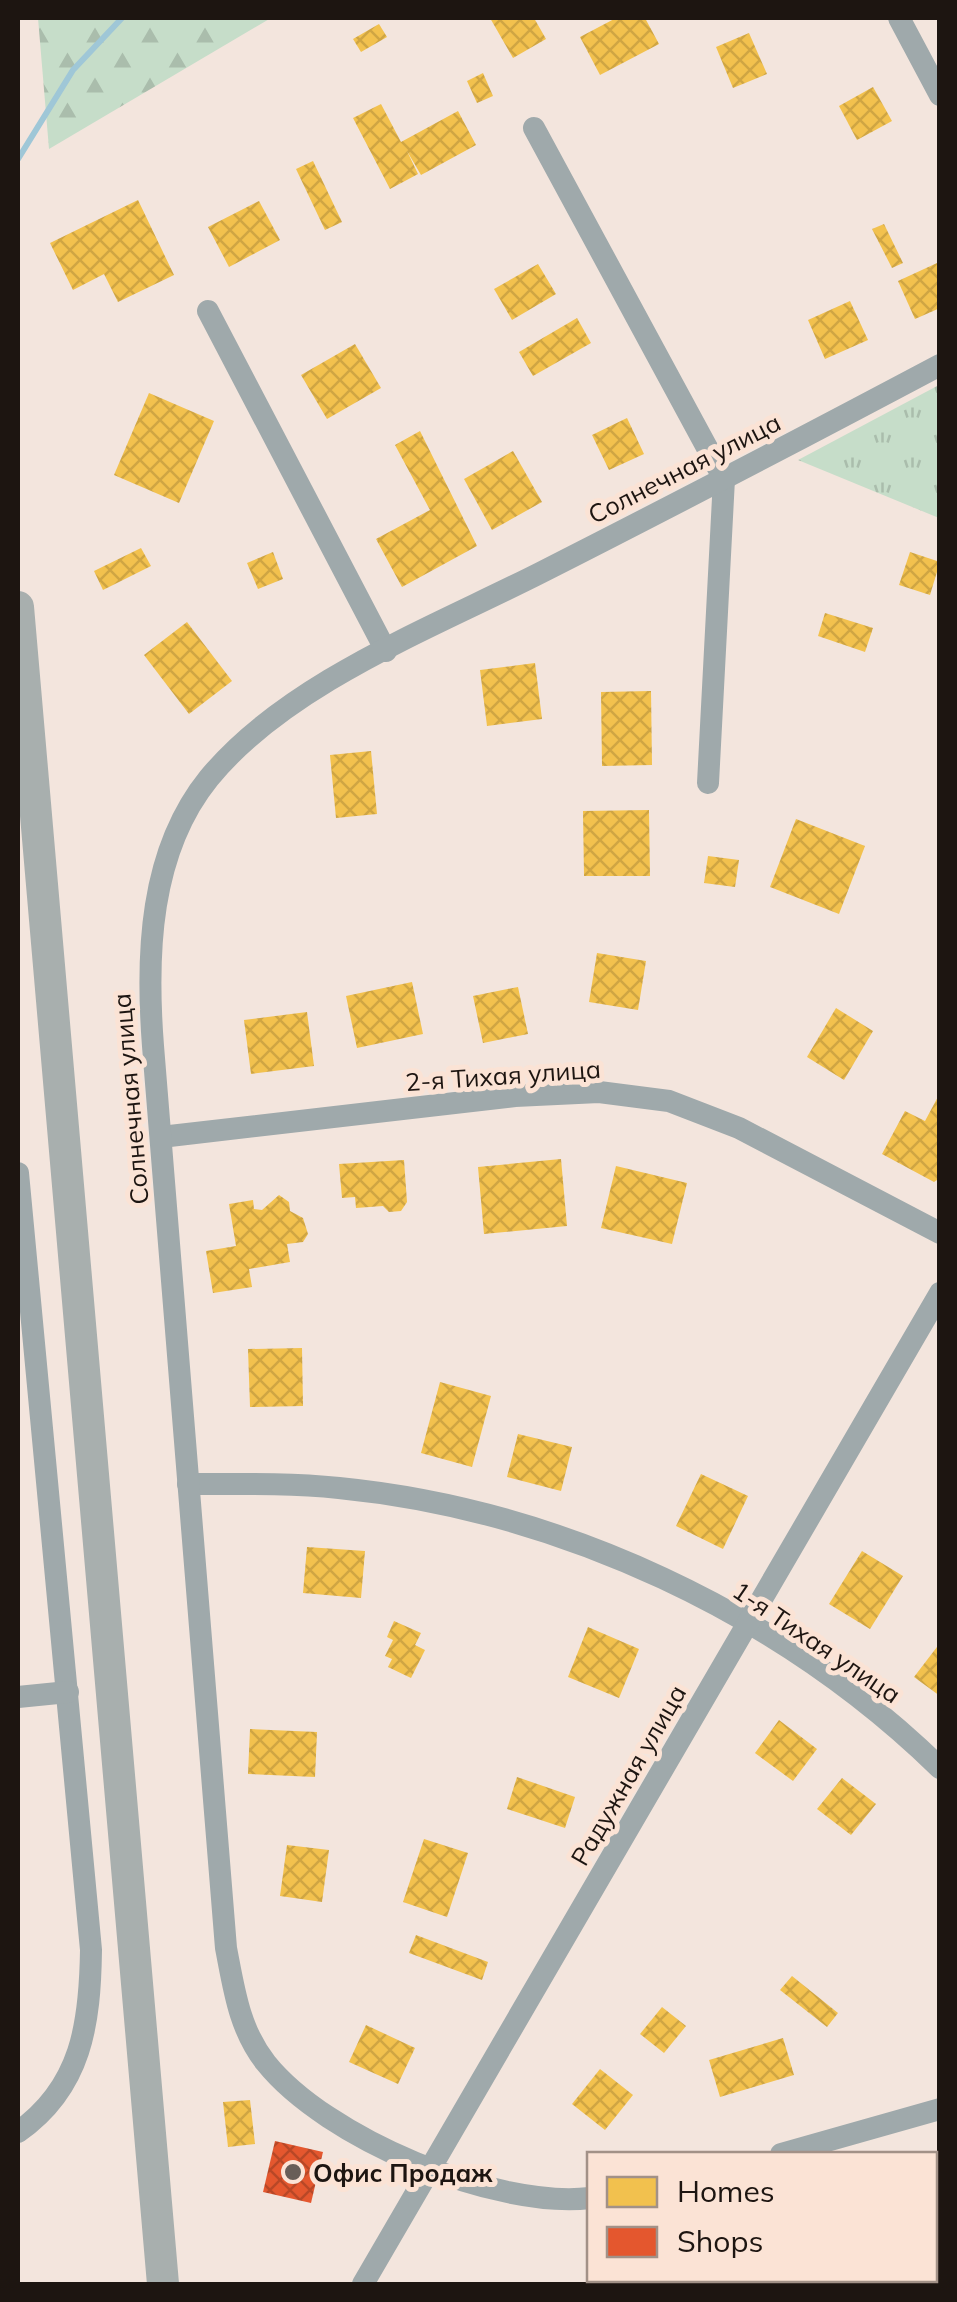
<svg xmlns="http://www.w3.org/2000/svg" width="957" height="2302" font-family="Mulish,sans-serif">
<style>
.forest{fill:url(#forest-firs)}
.park{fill:url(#park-tufts)}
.homes{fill:url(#homes-cross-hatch)}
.shops{fill:url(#shops-cross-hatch)}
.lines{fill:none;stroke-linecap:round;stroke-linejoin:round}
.stream{stroke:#9fc7d7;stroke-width:6}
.street{stroke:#9fa9ab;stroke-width:22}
.secondary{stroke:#a8afae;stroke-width:32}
.poi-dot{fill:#685e58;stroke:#fbe3d5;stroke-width:4}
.labels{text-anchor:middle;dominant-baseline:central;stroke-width:10;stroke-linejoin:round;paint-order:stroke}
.street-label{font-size:25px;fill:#1d1511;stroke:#fbe3d5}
.poi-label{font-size:25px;font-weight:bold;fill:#1d1511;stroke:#fbe3d5;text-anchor:start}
</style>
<defs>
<pattern id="forest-firs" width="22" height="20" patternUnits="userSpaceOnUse" patternTransform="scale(2.5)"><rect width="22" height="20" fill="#c6ddc9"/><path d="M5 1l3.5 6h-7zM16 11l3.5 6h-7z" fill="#aabdac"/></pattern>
<pattern id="park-tufts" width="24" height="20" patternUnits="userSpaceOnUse" patternTransform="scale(2.5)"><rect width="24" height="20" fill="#c6ddc9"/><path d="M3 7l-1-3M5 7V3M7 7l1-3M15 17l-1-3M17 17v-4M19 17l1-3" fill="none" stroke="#aabdac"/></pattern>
<pattern id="homes-cross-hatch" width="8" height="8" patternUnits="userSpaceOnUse" patternTransform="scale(2.5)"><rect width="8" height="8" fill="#f2c14e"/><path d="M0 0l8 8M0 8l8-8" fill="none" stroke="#cfa543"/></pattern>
<pattern id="shops-cross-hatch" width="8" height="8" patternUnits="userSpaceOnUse" patternTransform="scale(2.5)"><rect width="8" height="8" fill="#e4572e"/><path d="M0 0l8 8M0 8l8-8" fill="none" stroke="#b84726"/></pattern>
</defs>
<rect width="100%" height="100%" fill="#f3e5dd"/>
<g class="forest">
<polygon points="38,18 271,18 49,149"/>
<polygon points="939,2217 937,2284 665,2284 685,2280 934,2280 935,2218"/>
</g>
<polygon class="park" points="939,385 939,518 798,460"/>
<g class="homes">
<polygon points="490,18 534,18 546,39 513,58"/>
<polygon points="616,18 645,18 659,44 600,75 580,37"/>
<polygon points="379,24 387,37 361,52 353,39"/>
<polygon points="749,33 767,74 733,88 716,47"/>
<polygon points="483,73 493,96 477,103 467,81"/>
<polygon points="873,87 892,121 857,140 839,106"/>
<polygon points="381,104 401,142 458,111 476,145 421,175 407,151 418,174 390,189 353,118"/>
<polygon points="313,161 342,222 325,230 296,169"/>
<polygon points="138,200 174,275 118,302 104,274 73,290 50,243"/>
<polygon points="259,201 280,240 229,267 208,227"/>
<polygon points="884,224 903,263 892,268 872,229"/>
<polygon points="937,263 940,308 915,319 898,281"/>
<polygon points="538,264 556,294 512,320 494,289"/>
<polygon points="850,301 868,340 825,359 808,320"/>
<polygon points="577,318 591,343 533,376 519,352"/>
<polygon points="355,344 381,388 327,419 301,375"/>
<polygon points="149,393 214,421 179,503 114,475"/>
<polygon points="627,418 644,454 609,470 592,435"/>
<polygon points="420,431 477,546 402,587 376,539 430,510 395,445"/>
<polygon points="513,451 542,502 492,530 464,479"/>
<polygon points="141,548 151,566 103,590 94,571"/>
<polygon points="273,552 283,579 258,589 247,563"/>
<polygon points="910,552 940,562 930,595 899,585"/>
<polygon points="825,613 873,628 865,652 818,636"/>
<polygon points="187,622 232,681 189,714 144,655"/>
<polygon points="535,663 542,719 487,726 480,670"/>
<polygon points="651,691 652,765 602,766 601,692"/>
<polygon points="371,751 377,814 336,818 330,755"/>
<polygon points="649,810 650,876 584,876 583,811"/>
<polygon points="796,819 865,846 839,914 770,887"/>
<polygon points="708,856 739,860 735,887 704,883"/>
<polygon points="597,953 646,961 638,1010 589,1002"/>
<polygon points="412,982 423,1034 357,1048 346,996"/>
<polygon points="518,987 528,1034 483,1043 473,996"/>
<polygon points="836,1008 873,1031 844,1080 807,1057"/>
<polygon points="307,1012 314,1066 251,1074 244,1020"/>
<polygon points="940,1093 940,1178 934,1182 882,1154 905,1111 925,1121"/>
<polygon points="561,1159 567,1226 484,1234 478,1167"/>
<polygon points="404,1160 407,1202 401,1211 389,1212 383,1206 356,1208 355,1197 342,1198 339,1164"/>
<polygon points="616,1166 687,1183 672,1244 601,1228"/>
<polygon points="279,1195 289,1202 290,1211 303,1218 308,1234 303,1242 287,1244 290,1262 249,1269 252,1287 213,1293 206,1251 236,1246 229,1204 253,1200 254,1209 262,1210"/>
<polygon points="302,1348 303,1406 250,1407 248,1349"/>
<polygon points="440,1382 491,1396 472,1467 421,1453"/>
<polygon points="518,1434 572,1447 561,1491 507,1477"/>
<polygon points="701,1474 748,1496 723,1549 676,1526"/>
<polygon points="307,1547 365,1551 361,1598 303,1593"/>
<polygon points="862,1551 903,1576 870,1629 829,1604"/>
<polygon points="394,1621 421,1633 415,1645 425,1650 411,1678 388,1667 392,1659 385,1656 393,1640 387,1637"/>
<polygon points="588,1627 639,1649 619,1698 568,1677"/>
<polygon points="940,1643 940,1696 914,1677"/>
<polygon points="779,1720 817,1749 793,1781 755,1753"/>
<polygon points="250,1729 317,1732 315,1777 248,1774"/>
<polygon points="517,1777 575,1797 565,1828 507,1809"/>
<polygon points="842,1778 876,1804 851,1835 817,1809"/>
<polygon points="424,1839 468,1853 447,1917 403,1902"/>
<polygon points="287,1845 329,1850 322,1902 280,1896"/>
<polygon points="416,1935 488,1962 482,1980 409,1953"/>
<polygon points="792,1976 838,2013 827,2027 780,1990"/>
<polygon points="662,2007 686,2026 664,2053 640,2034"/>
<polygon points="366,2025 415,2048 398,2084 349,2062"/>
<polygon points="783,2038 794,2075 720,2097 709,2060"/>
<polygon points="600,2069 633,2095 605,2130 572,2104"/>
<polygon points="250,2100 255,2144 228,2147 223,2102"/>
</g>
<polygon class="shops" points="275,2141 323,2152 311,2203 263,2192"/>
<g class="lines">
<polyline class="stream" points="18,159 73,70 122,18"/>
<g class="street">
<polyline points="899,18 940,95"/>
<polyline points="534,128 724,479 708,783"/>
<polyline points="208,311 386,651"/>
<polyline points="161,1137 515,1096 599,1092 669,1101 739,1128 940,1233"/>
<path d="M18,1173l73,777c-1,73 -9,137 -73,182"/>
<path d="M188,1484c50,0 101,-1 151,4 221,22 442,125 601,280"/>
<polyline points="18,1697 68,1692"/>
<polyline points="781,2154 940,2109"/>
<path d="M590,2198c-95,11 -264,-60 -324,-135 -27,-34 -32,-74 -40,-115l-73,-902c-7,-91 -4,-194 56,-268 78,-95 225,-151 333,-206 134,-68 266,-137 398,-207"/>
<polyline points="363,2284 940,1293"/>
</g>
<polyline class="secondary" points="18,607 163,2284"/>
</g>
<circle class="poi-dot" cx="293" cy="2172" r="10"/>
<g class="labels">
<g class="street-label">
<text transform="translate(684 468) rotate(-27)">Солнечная улица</text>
<text transform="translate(503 1075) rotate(-4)">2-я Тихая улица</text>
<text transform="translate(130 1099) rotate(-95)">Солнечная улица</text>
<text transform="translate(817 1642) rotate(34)">1-я Тихая улица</text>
<text transform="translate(628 1775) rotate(-60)">Радужная улица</text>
</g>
<g class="poi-label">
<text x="313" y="2172">Офис Продаж</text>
</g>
</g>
<rect width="957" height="2302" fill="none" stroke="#1d1511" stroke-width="40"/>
<rect x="587" y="2152" width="350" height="130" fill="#fbe3d5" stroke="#a29187" stroke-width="2.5"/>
<rect x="607" y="2177" width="50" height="30" fill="#f2c14e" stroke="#a29187" stroke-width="2.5"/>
<text x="677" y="2202" font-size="30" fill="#1d1511">Homes</text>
<rect x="607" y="2227" width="50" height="30" fill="#e4572e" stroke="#a29187" stroke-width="2.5"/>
<text x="677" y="2252" font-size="30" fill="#1d1511">Shops</text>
</svg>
